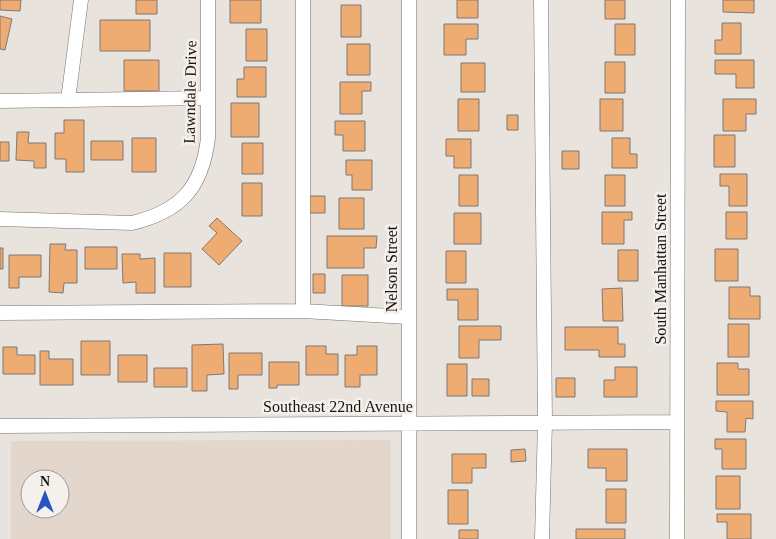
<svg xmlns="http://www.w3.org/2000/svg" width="776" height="539" font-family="'Times New Roman',serif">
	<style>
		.built { fill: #e3d6cd; fill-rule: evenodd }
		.building { fill: #eeab72; stroke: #7f7975 }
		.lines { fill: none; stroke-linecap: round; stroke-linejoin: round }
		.minor-casing { stroke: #77726e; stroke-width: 15 }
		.minor { stroke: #fff; stroke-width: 14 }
		.labels { text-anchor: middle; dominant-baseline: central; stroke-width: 5; stroke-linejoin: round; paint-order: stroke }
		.street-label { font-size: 16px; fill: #181615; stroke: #f6f0ec }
	</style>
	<rect width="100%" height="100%" fill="#e9e3de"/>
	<path class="built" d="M391,440v99h-380v-98zM30,479h30v30h-30z"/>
	<path class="building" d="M0,0h21l-1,11 -20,-1z
		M136,0h21v14h-21z
		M230,0h31v23h-31z
		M457,0h21v18h-21z
		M605,0h20v19h-20z
		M723,0h31v13l-31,-1z
		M341,5h20v32h-20z
		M0,16l12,3 -7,31 -5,-1z
		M100,20h50v31h-50z
		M722,23h19v31h-26v-14h7z
		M444,24h34v15h-12v16h-22z
		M615,24h20v31h-20z
		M246,29h21v32h-21z
		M347,44h23v31h-23z
		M124,60h35v31h-35z
		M715,60h39v28h-18v-14h-21z
		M605,62h20v31h-20z
		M461,63h24v29h-24z
		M244,67h22v30h-29v-18h7z
		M340,82h31v9h-9v23h-22z
		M458,99h21v32h-21z
		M600,99h23v32h-23z
		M723,99h33v15h-10v17h-23z
		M231,103h28v34h-28z
		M507,115h11v15h-11z
		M64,120h20v52h-18v-13h-11v-26h9z
		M335,121h30v30h-22v-16h-8z
		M17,132h12l-1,11h18v25h-12v-7l-18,-1z
		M714,135h21v32h-21z
		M132,138h24v34h-24z
		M612,138h18v16h7v14h-25z
		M446,139h25v29h-17v-12h-8z
		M91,141h32v19h-32z
		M0,142h9v19h-9z
		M242,143h21v31h-21z
		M562,151h17v18h-17z
		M346,160h26v30h-20v-15h-6z
		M720,174h27v32h-18v-20h-9z
		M459,175h19v31h-19z
		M605,175h20v31h-20z
		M242,183h20v33h-20z
		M309,196h16v17h-16z
		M339,198h25v31h-25z
		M602,212h30v8h-8v24h-22z
		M726,212h21v27h-21z
		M454,213h27v31h-27z
		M217,218l25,23 -23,24 -17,-16 15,-16 -8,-7z
		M327,236h50l-1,12h-12v20h-37z
		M50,244h16l-1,6h12v33h-13l-1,10 -14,-1z
		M85,247h32v22h-32z
		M0,248h3v21h-3z
		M715,249h23v32h-23z
		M618,250h20v31h-20z
		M446,251h20v32h-20z
		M164,253h27v34h-27z
		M122,254h18v5l15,-1v35h-19v-11l-13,1z
		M9,255h32v22h-22v11h-10z
		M313,274h12v19h-12z
		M342,275h26v31h-26z
		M729,287h21v9h10v23h-31z
		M622,288l1,33h-20l-1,-32z
		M447,289h31v31h-20v-20h-11z
		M728,324h21v33h-21z
		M459,326h42v14h-22v18h-20z
		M565,327h53v17h7v13h-26v-7h-34z
		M81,341h29v34h-29z
		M223,344l1,30 -17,1v16h-15v-46z
		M306,346h20v8h12v21h-32z
		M357,346h20v29h-17v12h-15v-32h12z
		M3,347h14v8h18v19h-32z
		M40,351h9v8h24v26h-33z
		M229,353h33v22h-24v14h-9z
		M118,355h29v27h-29z
		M269,362h30v23h-22v3h-8z
		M717,363h21v6h11v26h-32z
		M447,364h20v32h-20z
		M615,367h22v30h-33v-17h11z
		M154,368h33v19h-33z
		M556,378h19v19h-19z
		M472,379h17v17h-17z
		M716,401h37v18l-7,-1 -1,14h-18v-20l-11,-1z
		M715,439h31v30h-24v-20h-7z
		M525,449l1,12 -15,1v-12z
		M588,449h39v32h-21v-13h-18z
		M452,454h34v14h-14v15h-20z
		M716,476h24v33h-24z
		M606,489h20v34h-20z
		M448,490h20v34h-20z
		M717,514h34v25h-24v-17h-10z
		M576,529h49v10h-49z
		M459,530h19v9h-19z"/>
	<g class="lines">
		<defs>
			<path id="minor" d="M541,0l4,422 -3,117
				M68,100l13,-100
				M0,101l208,-3
				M0,219l132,4c49,-12 70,-35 76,-85v-138
				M303,311v-311
				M0,313l303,-2 105,6
				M0,426l677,-4
				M409,539v-539
				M677,539l1,-539"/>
		</defs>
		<use href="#minor" class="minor-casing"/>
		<use href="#minor" class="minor"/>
	</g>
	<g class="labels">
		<g class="street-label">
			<text transform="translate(190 92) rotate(-89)">Lawndale Drive</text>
			<text transform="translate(391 269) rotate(-90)">Nelson Street</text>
			<text transform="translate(660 269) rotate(-90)">South Manhattan Street</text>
			<text x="338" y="406">Southeast 22nd Avenue</text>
		</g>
	</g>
	<g transform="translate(45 494)"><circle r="24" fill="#f6f0ec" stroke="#9d9996"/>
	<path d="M0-4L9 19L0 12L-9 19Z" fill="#2653c1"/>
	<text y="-8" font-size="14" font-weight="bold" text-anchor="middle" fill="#181615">N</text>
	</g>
</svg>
